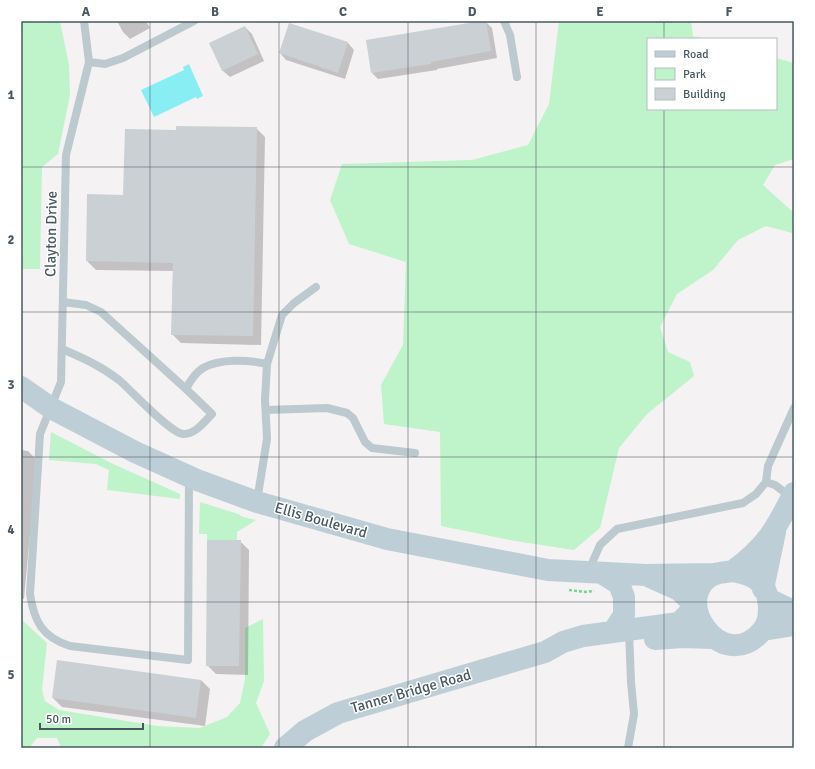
<svg xmlns="http://www.w3.org/2000/svg" width="815" height="769" font-family="Signika,sans-serif">
	<style>
		.green { fill: #bff3ca }
		.water { fill: #89eef3 }
		.shadow { fill: #0003 }
		.building { fill: #cbd0d4 }
		.lines { fill: none; stroke-linecap: round; stroke-linejoin: round }
		.path { stroke: #74d495; stroke-width: 2.5; stroke-dasharray: 3 2; stroke-linecap: butt }
		.lane { stroke: #bcc9cf; stroke-width: 8 }
		.secondary { stroke: #beced6; stroke-width: 22 }
		.grid { fill: none; stroke: #485961; stroke-width: 1; stroke-opacity: 0.55 }
		.labels { text-anchor: middle; dominant-baseline: central; stroke-width: 3; stroke-linejoin: round; paint-order: stroke }
		.street-label { font-size: 15px; fill: #485961; stroke: #fff }
		.neatline { fill: none; stroke: #485961; stroke-width: 1.5 }
		.grid-label { font-size: 13px; text-anchor: middle; font-weight: bold; fill: #485961 }
	</style>
	<rect width="100%" height="100%" fill="#f4f2f2"/>
	<path class="green" d="M21,21h39l9,44 1,30 -12,59 -16,13 -2,102h-19z
		M559,21h132l2,15 13,3h-58v70h128v-51l18,5v96l-19,6 -12,20 31,28 -2,20 -26,-7 -28,14 -25,30 -36,24 -17,33 8,25 22,10 4,14 -47,38 -28,34 -19,80 -26,22 -59,-9 -74,-15 -1,-94 -56,-8 -3,-39 22,-40 3,-83 -57,-18 -19,-44 12,-36 130,-4 56,-15 21,-41z
		M51,432l60,31 69,31v5l-73,-9 2,-20 -13,-6 -47,-4z
		M200,502l38,12 5,3 13,3 -19,12v8h-30v-6h-8z
		M21,608l2,13 24,22 -5,47 3,11 14,9 98,16 43,2 27,-11 13,-14 5,-24v-51l18,-9 1,62 -8,22 14,31 -9,14h-200l-4,-10h-20l-8,10h-8z"/>
	<path class="water" d="M189,64l14,32 -6,3 -1,-2 -42,20 -13,-27 43,-20 -1,-3z"/>
	<path class="shadow" d="M117,21h29l4,7 -20,11 -7,-7z
		M485,21l7,7 5,30 -60,11v1l-59,9 -6,-6z
		M245,27l7,7 12,27 -34,16 -7,-6 -13,-27z
		M348,43l6,7 -9,29 -59,-19 -6,-7z
		M256,128l9,9 -4,208 -80,-2 -9,-9 1,-63 -77,-1 -9,-9 37,-65 53,-65z
		M21,450l7,1 9,9 -13,139 -3,-1z
		M240,541l9,9 -1,125 -32,-1 -9,-9z
		M201,680l9,9 -5,37 -143,-19 -9,-9z"/>
	<path class="building" d="M481,21h5l5,30 -60,11v2l-60,9 -5,-33z
		M289,23l59,19 -10,31 -59,-20z
		M245,26l13,28 -36,17 -13,-28z
		M176,126l81,1 -4,209 -82,-1 2,-72 -87,-2 1,-67 36,1 2,-66 51,1z
		M207,540h34l-2,126h-33z
		M57,660l144,20 -5,38 -144,-20z"/>
	<g class="lines">
		<path class="path" d="M569,590l16,2 9,-1"/>
		<path class="lane" d="M84,21l5,41 -23,93 -5,227 -21,52 -10,160c4,27 12,43 40,52l118,14 1,-183
			M504,21l6,14 7,42
			M89,62l16,2 18,-6 71,-37
			M63,302l23,3 15,7 85,77c4,-8 9,-16 17,-21 17,-10 46,-8 64,-4l-2,36 2,39 -10,62
			M62,349c21,9 39,17 57,31 13,11 50,52 64,54 12,1 22,-13 29,-20l-26,-25
			M267,364l15,-49 12,-12 22,-16
			M266,410l61,-2 20,5 6,5 12,24 7,6 43,5
			M791,497l-16,-12 -9,-3 2,-16 26,-58
			M589,570l11,-25 17,-16 126,-26 13,-9 10,-12
			M628,748l6,-34 -3,-32 -2,-51"/>
		<path class="secondary" d="M21,387l30,21 84,44 62,28 60,22 130,37 161,31 98,5 70,-1
			M733,571c9,2 16,3 23,8 15,10 17,39 6,52 -41,47 -95,-36 -47,-57 6,-2 13,-2 18,-3z
			M733,571c33,-24 43,-42 61,-78
			M603,574l16,10 5,13v18l-11,17
			M650,577l29,13 17,16
			M763,589l12,-57
			M768,599l21,10 5,1
			M763,630l31,-5
			M655,639l28,-2 30,1
			M285,748l20,-17 33,-18 207,-61 18,-10 20,-6 96,-13 17,-17"/>
	</g>
	<path class="grid" d="M150,21v727M279,21v727M408,21v727M536,21v727M664,21v18M664,109v639M21,167h773M21,312h773M21,457h773M21,602h773"/>
	<g class="labels">
		<g class="street-label">
			<text transform="translate(51 234) rotate(-89)">Clayton Drive</text>
			<text transform="translate(321 520) rotate(16)">Ellis Boulevard</text>
			<text transform="translate(411 691) rotate(-16)">Tanner Bridge Road</text>
		</g>
	</g>
	<rect width="815" height="769" fill="none" stroke="#ffffff" stroke-width="44"/>
	<rect x="647" y="38" width="130" height="72" fill="#ffffff" stroke="#b6bdc0"/>
	<rect x="655" y="51" width="20" height="6" fill="#beced6" stroke="#b6bdc0"/>
	<text x="683" y="58" font-size="12" fill="#485961">Road</text>
	<rect x="655" y="68" width="20" height="12" fill="#bff3ca" stroke="#b6bdc0"/>
	<text x="683" y="78" font-size="12" fill="#485961">Park</text>
	<rect x="655" y="88" width="20" height="12" fill="#cbd0d4" stroke="#b6bdc0"/>
	<text x="683" y="98" font-size="12" fill="#485961">Building</text>
	<path d="M40 723v6h103v-6" fill="none" stroke="#485961" stroke-width="2"/>
	<text x="46" y="723" font-size="12" fill="#485961" stroke="#ffffff" stroke-width="3" paint-order="stroke">50 m</text>
	<rect x="22" y="22" width="771" height="725" class="neatline"/>
	<g class="grid-label">
		<text x="86" y="16">A</text>
		<text x="215" y="16">B</text>
		<text x="343" y="16">C</text>
		<text x="472" y="16">D</text>
		<text x="600" y="16">E</text>
		<text x="729" y="16">F</text>
		<text x="11" y="99">1</text>
		<text x="11" y="244">2</text>
		<text x="11" y="389">3</text>
		<text x="11" y="534">4</text>
		<text x="11" y="679">5</text>
	</g>
</svg>
